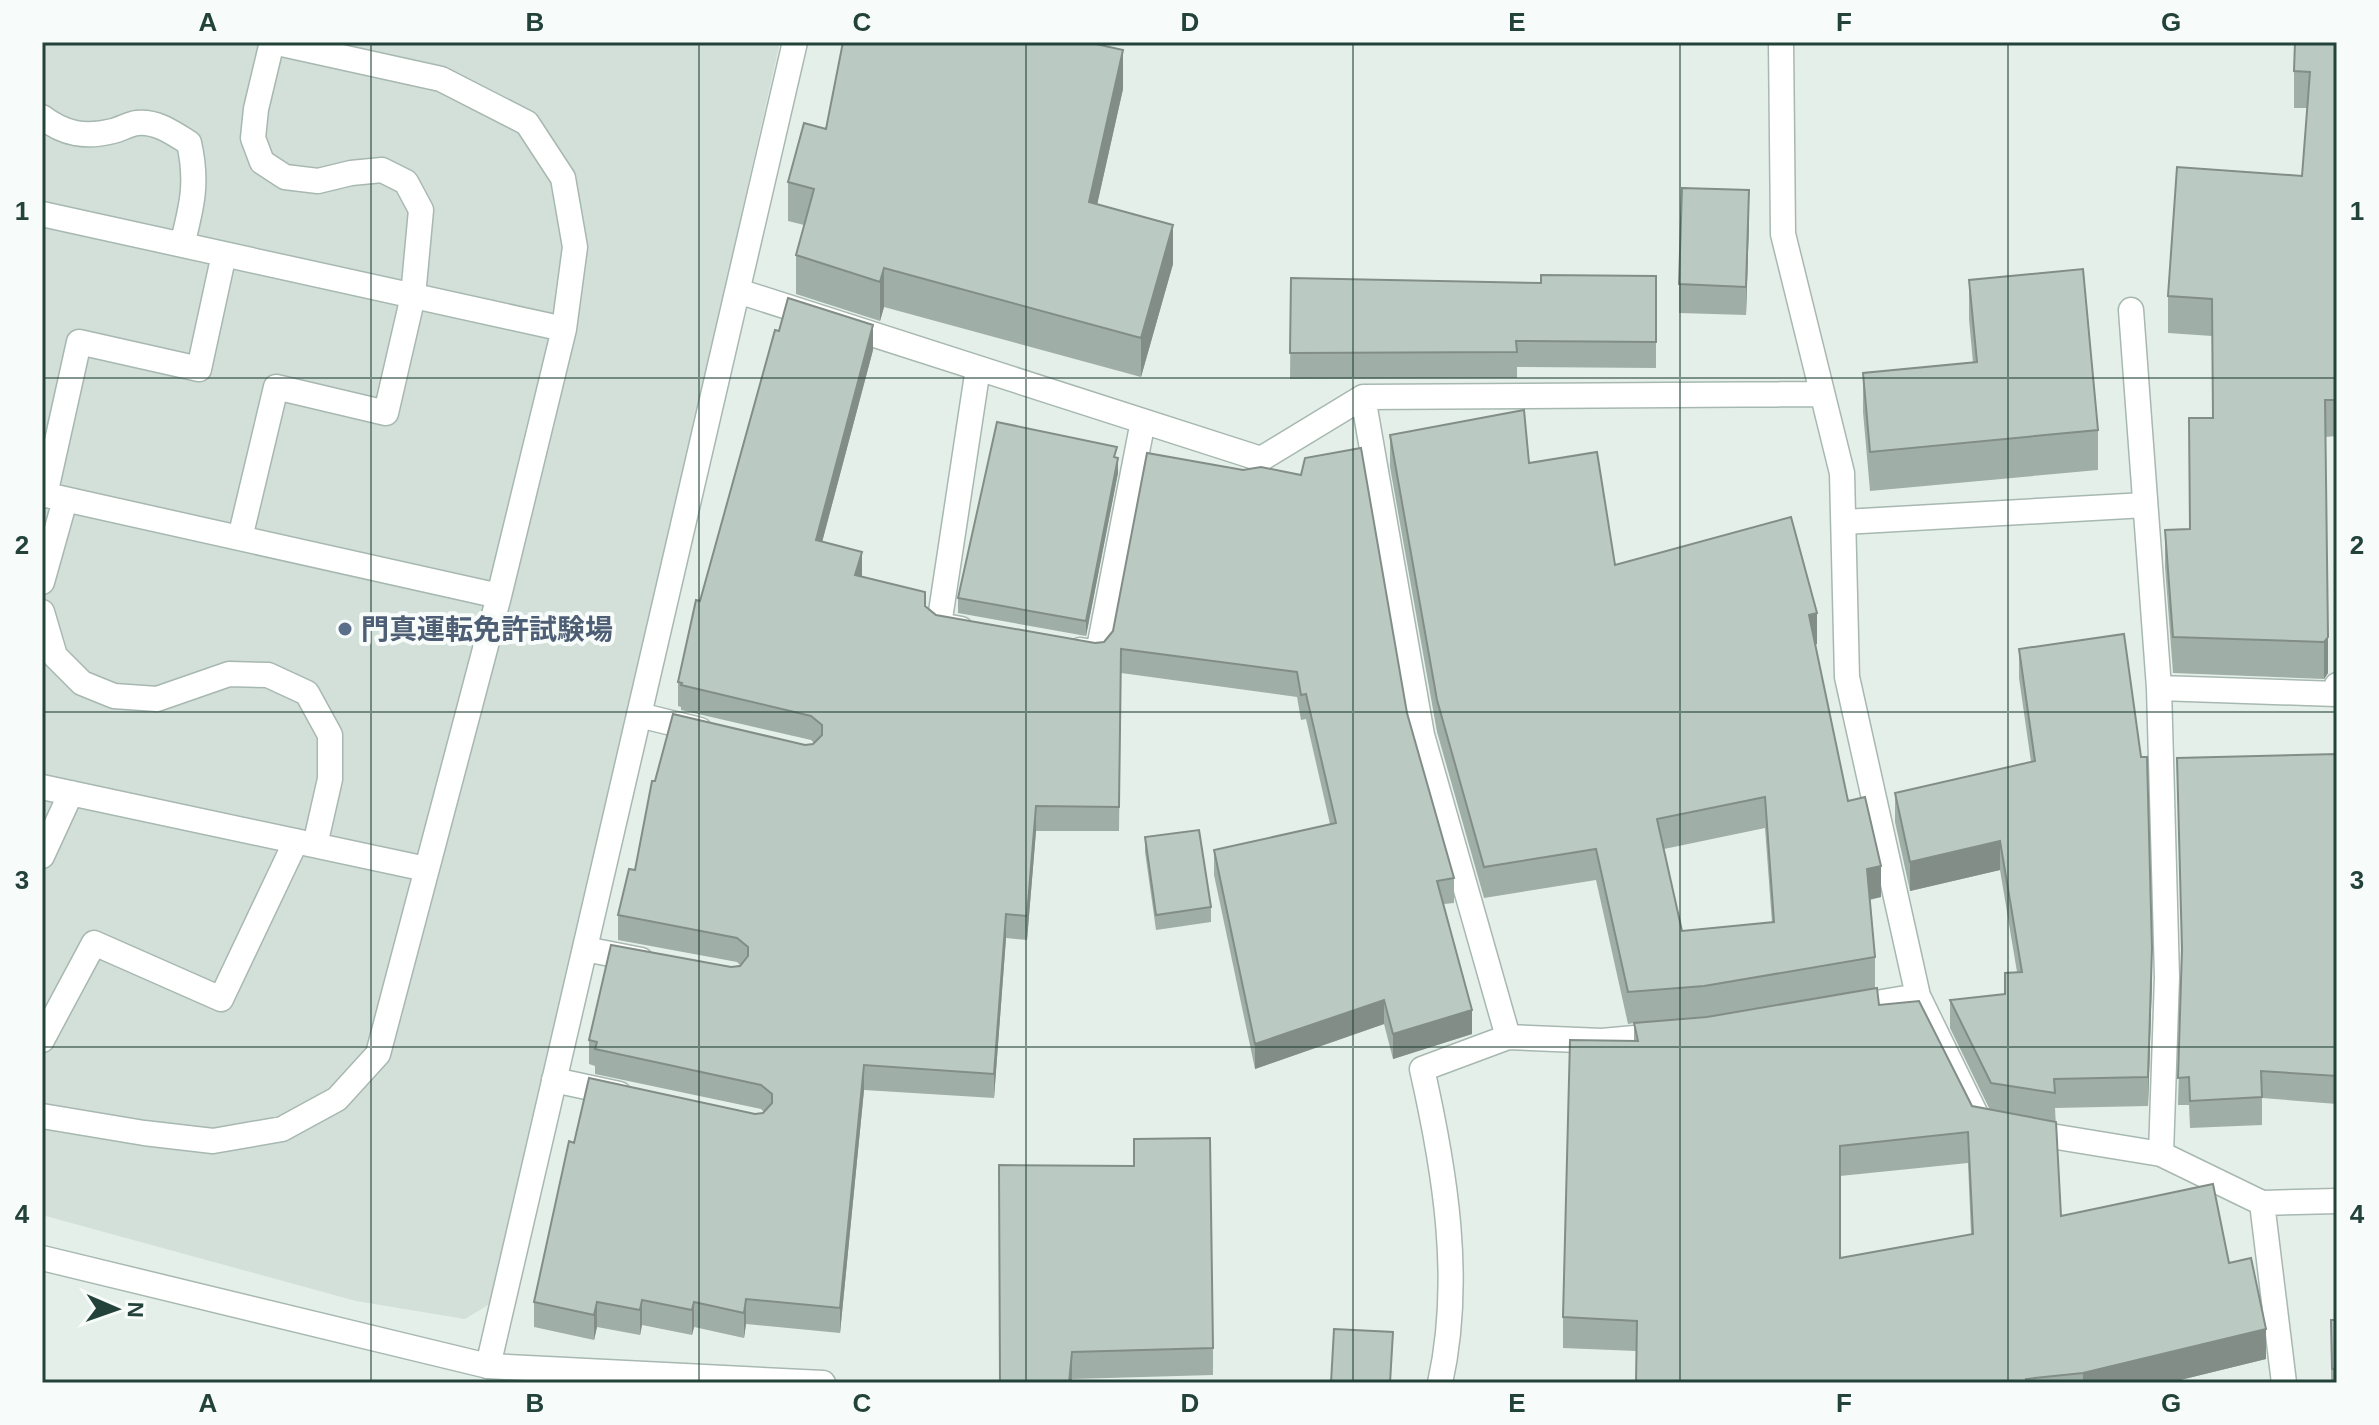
<svg xmlns="http://www.w3.org/2000/svg" width="2379" height="1425" font-family="Helvetica,'Noto Sans JP',sans-serif">
	<style>
		.built { fill: #d3dfd9 }
		.lines { fill: none; stroke-linecap: round; stroke-linejoin: round }
		.service-casing { stroke: #a7b8b1; stroke-width: 27 }
		.minor-casing { stroke: #a7b8b1; stroke-width: 27 }
		.tertiary-casing { stroke: #a7b8b1; stroke-width: 27 }
		.service { stroke: #fff; stroke-width: 24 }
		.minor { stroke: #fff; stroke-width: 24 }
		.tertiary { stroke: #fff; stroke-width: 24 }
		.wall { fill: #a0aea8; fill-rule: evenodd }
		.shaded-wall { fill: #828d88 }
		.building { fill: #bacac3; stroke: #828d88; stroke-width: 2; fill-rule: evenodd }
		.grid { fill: none; stroke: #234239; stroke-width: 2; stroke-opacity: 0.55 }
		.service-dot { fill: #5c6f8a; stroke: #f7fbf9; stroke-width: 3 }
		.labels { text-anchor: middle; dominant-baseline: central; stroke-width: 8; stroke-linejoin: round; paint-order: stroke }
		.service-label { font-size: 28px; font-weight: bold; fill: #4e5e75; stroke: #f7fbf9; text-anchor: start }
		.neatline { fill: none; stroke: #234239; stroke-width: 3 }
		.grid-label { font-size: 26px; text-anchor: middle; font-weight: bold; fill: #234239 }
	</style>
	<rect width="100%" height="100%" fill="#e5efea"/>
	<path class="built" d="M42,42h738l-282,1257 -33,20 -109,-18 -314,-86z"/>
	<g class="lines">
		<defs>
			<path id="service" d="M42,117c22,17 43,21 71,14 8,-2 16,-7 24,-8 20,-2 36,10 52,20 9,39 3,63 -7,102
				M42,214l522,115
				M42,494l457,102
				M45,495l34,-153 120,27 25,-115
				M1844,522l301,-17
				M240,538l36,-151 110,26 27,-117 8,-86 -15,-28 -24,-12 -31,3 -33,8 -33,-4 -23,-15 -9,-24 3,-29 16,-67
				M42,582l23,-82
				M42,612l13,44 27,27 32,13 43,3 72,-25 39,1 39,18 23,42v44l-15,66
				M639,715l61,15
				M42,787l384,82
				M42,856l29,-63
				M585,949l56,11
				M42,1040l52,-97 127,56 75,-158
				M554,1080l65,14
				M42,1116l102,17 69,8 69,-12 55,-30 41,-45 121,-458 65,-267 11,-82 -12,-69 -36,-55 -86,-44 -168,-37"/>
			<path id="minor" d="M1781,42l2,192 59,239 5,204 71,319 63,129 9,1
				M738,291l523,168 102,-62 459,-3
				M2131,310l28,378 8,289 -6,177
				M1363,397l59,338 86,302
				M961,629l-22,-4 39,-257
				M1080,650l18,3 45,-232
				M2159,688l177,6 1,-9
				M1846,1008l72,-12
				M2027,1132l134,22 101,49 75,-2
				M2262,1203l22,180
				M488,1366l307,-1324
				M1440,1383c23,-103 5,-212 -18,-314l86,-32 94,4 65,-6"/>
			<path id="tertiary" d="M42,1258l446,108 335,17"/>
		</defs>
		<use href="#service" class="service-casing"/>
		<use href="#minor" class="minor-casing"/>
		<use href="#tertiary" class="tertiary-casing"/>
		<use href="#service" class="service"/>
		<use href="#minor" class="minor"/>
		<use href="#tertiary" class="tertiary"/>
	</g>
	<path class="wall" d="M2337,42v394l-12,1 3,236 -4,6 -151,-6 -8,-106v-37l25,-1 22,-111v-82l-44,-3v-37l134,-120 6,-68h-14v-37z
		M1123,89l-26,115 76,60 -32,113 -257,-70 -4,14 -84,-27v-39l8,-30 -16,-4v-39l38,-53z
		M1749,219l-3,96 -67,-2v-29z
		M1656,276v92l-139,-1v11l-227,1 1,-101 250,5z
		M1969,280l129,150v40l-228,21 -7,-79v-39l110,-10 -4,-44z
		M873,350l-51,192 40,34 63,30 11,9 159,28 9,-1 9,-11 34,-178 260,260 47,165v25l-10,1 28,130 -79,25 -9,-35 -129,45 -41,-194v-25l116,-26 -24,-105 -5,1 -4,-23 -176,-24 -2,158h-83l-9,109 -21,-2 -12,160 -130,-8 -24,243 -94,-9 -2,14 -50,-11 -2,8 -50,-10 -2,10 -43,-8 -3,13 -60,-13v-25l40,-159 189,-30 1,-1 -3,-3 -166,-35v-8l-6,-2v-24l142,-73 9,-2 -3,-3 -119,-22v-25l17,-45 20,-89 150,-36 8,-1 1,-1 -3,-3 -130,-30v-3l-3,-1v-24l22,-81z
		M1390,435l139,28 86,102 202,79 -2,1 33,156 33,96 -11,3 5,57v31l4,17 93,101 18,4 -40,-82v-28l55,-6 12,-22 -17,-102 -90,21 -15,-69v-29l136,-31 -12,-84v-29l133,328 -4,129 -93,2 6,108 168,47 37,96 -98,24h-532v-32l-73,-3v-31l71,-276v-18l-6,1 -32,-144 -112,18 -47,-166 -47,-265zM1765,828l7,95 -90,8 -18,-82zM1968,1163l3,71 -131,24v-82z
		M1117,458l1,15 -32,163 -128,-23v-15z
		M2337,754v350l-75,-6v27l-72,3 -1,-23h-11l4,-143 -5,-204z
		M1145,837l66,70v15l-55,8 -11,-78z
		M999,1165l214,183v27l-141,4v4h-72z
		M2331,1320h6v63h-6z"/>
	<path class="shaded-wall" d="M1123,50v39l-34,152v-39z
		M1749,190v29l-3,96v-28z
		M1173,225v39l-32,113v-39z
		M884,268v39l-4,14v-39z
		M873,325v25l-57,215v-25z
		M1118,458v15l-32,163v-15z
		M862,552v24l-7,-1z
		M1817,613v31l-8,2v-31z
		M2328,637v36l-4,6v-37z
		M1036,806v25l-9,109v-24z
		M2000,841v29l-90,21v-29z
		M1881,866v31l-14,3v-31z
		M1006,914v24l-12,160v-24z
		M2152,948v29l-4,129v-29z
		M1384,1000v24l-129,45v-25z
		M1472,1010v24l-79,25v-25z
		M864,1065v25l-24,243v-25z
		M746,1299v25l-2,14v-25z
		M642,1300v25l-2,10v-25z
		M597,1302v25l-3,13v-25z
		M694,1302v25l-2,8v-25z
		M2266,1329v30l-98,24h-85v-10z
		M1072,1352v31h-3z"/>
	<path class="building" d="M843,42h244l36,8 -34,152 84,23 -32,113 -257,-70 -4,14 -84,-27 18,-66 -26,-7 16,-59 22,6z
		M2295,42h42v358h-12l3,237 -4,5 -151,-5 -8,-107 25,-1 -1,-111h24l-1,-119 -44,-3 9,-129 125,9 8,-104 -16,-1z
		M1682,188l67,2 -3,97 -67,-3z
		M2083,269l15,161 -228,22 -7,-79 114,-11 -8,-82z
		M1541,275l115,1v66l-140,-1 1,11 -227,1 1,-75 250,5z
		M788,298l85,27 -57,215 46,12 -7,23 70,17v14l11,9 159,28 9,-1 9,-11 34,-178 96,17 18,-3 40,8 4,-17 56,-10 46,265 47,165 -17,3 35,129 -79,24 -9,-34 -129,44 -41,-194 122,-27 -30,-129 -5,1 -4,-23 -176,-23 -2,158 -83,-1 -9,110 -21,-2 -12,160 -130,-9 -24,243 -94,-9 -2,14 -50,-11 -2,8 -50,-10 -2,10 -43,-8 -3,13 -60,-13 35,-161 5,2 15,-65 166,36 8,-1 9,-10v-9l-11,-9 -166,-36 2,-7 -8,-2 22,-95 120,22 9,-1 8,-10v-9l-11,-9 -119,-23 11,-46 6,1 17,-89h3l18,-67 132,31 8,-1 9,-9v-10l-11,-9 -130,-31 1,-2 -4,-1 18,-82 4,1 75,-271 4,1z
		M1524,410l5,53 68,-11 18,113 176,-48 26,96 -8,2 39,186 17,-4 16,69 -14,3 8,88 -171,29 -76,6 -32,-143 -112,18 -47,-167 -47,-265zM1765,797l9,125 -92,9 -25,-112z
		M997,422l120,25 -3,10 4,1 -32,163 -128,-23z
		M2124,634l17,123h6l5,191 -4,129 -94,2 1,14 -64,-10 -41,-83 55,-6v-21l17,-1 -22,-131 -90,21 -15,-69 140,-32 -16,-112z
		M2337,754v322l-76,-5 1,26 -72,4 -1,-24 -11,1 4,-129 -5,-191z
		M1199,830l12,77 -55,8 -11,-78z
		M1877,988l2,17 40,-4 53,105 84,16 5,94 152,-32 16,79 22,-5 15,71 -183,44 -57,6 1,4h-391l1,-62 -74,-4 7,-277 68,1 -4,-18 73,-6zM1968,1132l5,102 -133,24v-112z
		M1210,1138l3,210 -141,4 -3,31h-69l-1,-218 135,1v-27z
		M2331,1320h6v49h-5z
		M1334,1329l59,3 -3,51h-59z"/>
	<path class="grid" d="M371,42v1341M699,42v1341M1026,42v1341M1353,42v1341M1680,42v1341M2008,42v1341M42,378h2295M42,712h2295M42,1047h2295"/>
	<circle class="service-dot" cx="345" cy="629" r="8"/>
	<g class="labels">
		<g class="service-label">
			<text x="361" y="629">門真運転免許試験場</text>
		</g>
	</g>
	<rect width="2379" height="1425" fill="none" stroke="#f7fbf9" stroke-width="88"/>
	<g transform="translate(116 1309) rotate(92)" stroke="#f7fbf9" stroke-width="6" paint-order="stroke">
	<path d="M0-6L14 30L0 20L-14 30Z" fill="#234239"/>
	<text y="-12" font-size="22" font-weight="bold" text-anchor="middle" fill="#234239">N</text>
	</g>
	<rect x="44" y="44" width="2291" height="1337" class="neatline"/>
	<g class="grid-label">
		<text x="208" y="31">A</text>
		<text x="535" y="31">B</text>
		<text x="862" y="31">C</text>
		<text x="1190" y="31">D</text>
		<text x="1517" y="31">E</text>
		<text x="1844" y="31">F</text>
		<text x="2171" y="31">G</text>
		<text x="22" y="220">1</text>
		<text x="2357" y="220">1</text>
		<text x="22" y="554">2</text>
		<text x="2357" y="554">2</text>
		<text x="22" y="889">3</text>
		<text x="2357" y="889">3</text>
		<text x="22" y="1223">4</text>
		<text x="2357" y="1223">4</text>
		<text x="208" y="1412">A</text>
		<text x="535" y="1412">B</text>
		<text x="862" y="1412">C</text>
		<text x="1190" y="1412">D</text>
		<text x="1517" y="1412">E</text>
		<text x="1844" y="1412">F</text>
		<text x="2171" y="1412">G</text>
	</g>
</svg>
